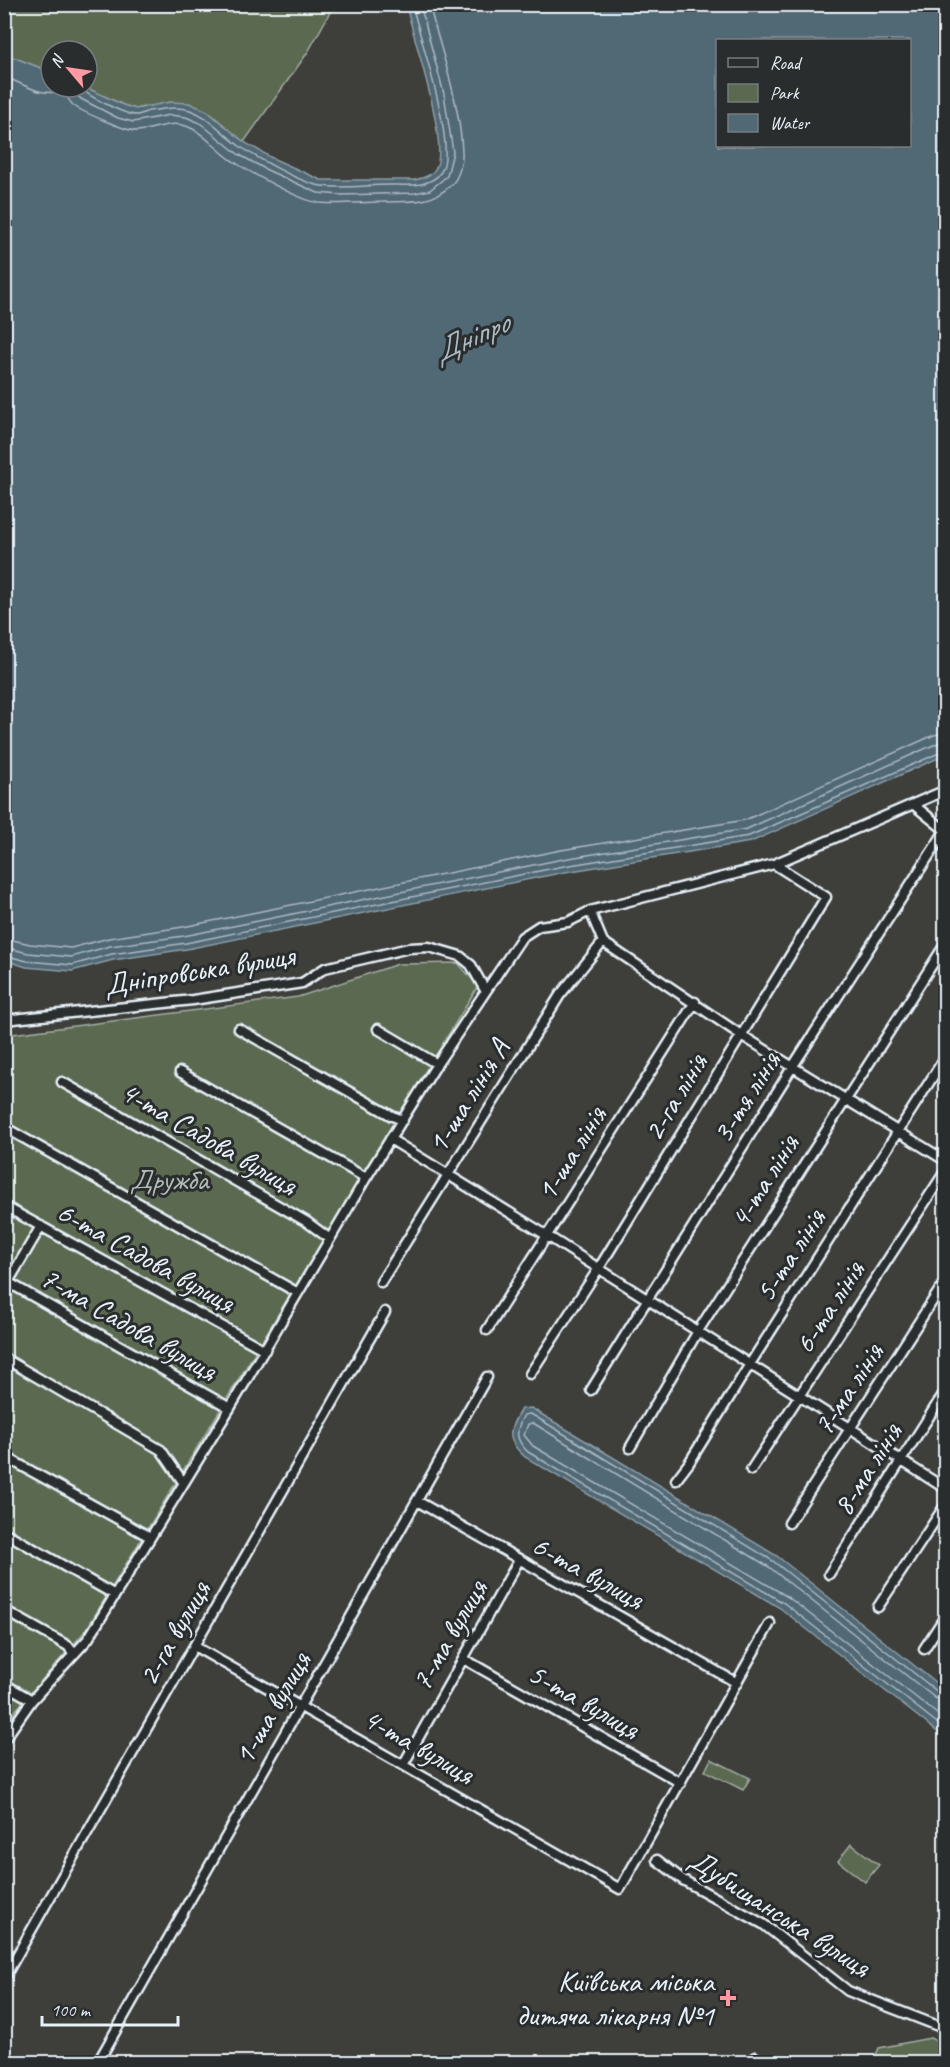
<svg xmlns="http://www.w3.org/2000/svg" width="950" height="2067" font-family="Caveat,sans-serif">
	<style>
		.green { fill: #5b6951; stroke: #a2ada4; stroke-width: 1.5 }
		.water { fill: #516875; stroke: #8d9fa9; stroke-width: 1.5; fill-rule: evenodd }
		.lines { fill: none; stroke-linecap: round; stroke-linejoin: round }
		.shore { stroke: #acbac4; stroke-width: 1.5 }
		.minor-casing { stroke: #e8f1f8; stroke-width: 13 }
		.minor { stroke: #2a2d2e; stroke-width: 8 }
		.poi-dot { fill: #ff9aa2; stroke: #2a2d2e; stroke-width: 2 }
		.labels { text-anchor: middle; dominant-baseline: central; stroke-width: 6; stroke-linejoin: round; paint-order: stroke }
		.street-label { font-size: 30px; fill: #e8f1f8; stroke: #2a2d2e }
		.park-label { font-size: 30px; fill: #b0bbb5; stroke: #2a2d2e }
		.poi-label { font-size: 30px; fill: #e8f1f8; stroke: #2a2d2e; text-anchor: end }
		.water-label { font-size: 32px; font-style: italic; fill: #acbac4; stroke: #2a2d2e }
	</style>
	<rect width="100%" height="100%" fill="#3e3e3a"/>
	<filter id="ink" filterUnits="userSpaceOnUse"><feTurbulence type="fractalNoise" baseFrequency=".0167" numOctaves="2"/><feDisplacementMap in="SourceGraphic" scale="12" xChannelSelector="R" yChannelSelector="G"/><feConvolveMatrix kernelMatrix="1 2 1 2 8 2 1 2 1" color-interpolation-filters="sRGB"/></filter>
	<g filter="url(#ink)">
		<path class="green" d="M4,5h330l-26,47 -64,90 -37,-31 -60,-5 -11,3 -13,-4 -38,-18h2v-36h-36v21l-46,-18z
			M458,963l20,23 -392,644 -70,80 -11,19v-694l293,-38 100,-33z
			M711,1759l39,19 -7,12 -38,-19z
			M851,1844l28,21 -14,17 -27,-21z
			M930,2038l15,7v17h-72l6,-14z"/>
		<path class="water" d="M406,5h539v750l-194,87 -186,30 -378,77 -74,11 -41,11 -46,-4 -21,-7v-906l46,18v15h34l38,18 13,4 34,-7 19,1 18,8 37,31 28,16 49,22h94c7,-2 16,-4 20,-11 16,-22 -23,-135 -29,-164zM718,40h192v106h-192z
			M531,1408l246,148 168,134v48l-165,-130 -255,-151c-20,-18 -17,-26 -4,-48z"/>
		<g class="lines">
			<path class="shore" d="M4,77c24,8 34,20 60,14 3,5 5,11 10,15 9,6 52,25 62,25 17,0 33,-11 50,-5 18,6 31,25 47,35 18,12 66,39 86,42 22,2 43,-1 64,-1 25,-1 48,3 68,-17 8,-7 12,-24 11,-34 -2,-48 -21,-100 -33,-147
				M74,87l2,7 5,5 37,19 15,4 37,-7 16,2 14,6 38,31 29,16 51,23 23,2 74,-2 15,-3 17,-14 6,-24 -9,-58 -24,-90
				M81,87c3,8 45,28 55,28 4,0 9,-3 13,-4 13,-2 28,-5 41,-1 20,7 34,25 51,37 16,11 62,37 81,39 23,3 45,-1 68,-1 17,0 40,3 51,-13 17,-25 -22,-136 -29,-168
				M4,938l26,6 41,4 38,-10 74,-11 378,-77 184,-30 189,-85 12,-2
				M4,947l24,6 43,4 39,-11 74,-10 379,-77 184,-30 191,-86 8,-1
				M4,955l23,6 45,4 40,-11 74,-11 378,-77 185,-30 197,-86
				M946,1694l-7,-1 -166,-132 -237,-144 -6,-3 -6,1c-9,16 -9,25 4,37l256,151 162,127
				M946,1702l-11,-4 -166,-131 -236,-144 -5,1 -4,11 9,11 255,151 158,124"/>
			<defs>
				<path id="minor" d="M914,805l32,26
					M590,911l13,31 138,93 205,126
					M4,1020l189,-20 109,-17 23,-15 84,-20 20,-1 31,9 11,9 14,25
					M239,1029l153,87 11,4
					M378,1029l59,35
					M180,1072l186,106
					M62,1082l245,140 23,17
					M4,1127l294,166
					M390,1139l156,96 400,254
					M4,1206l261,144
					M4,1280l226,128
					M381,1282l179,-287 43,-53
					M4,1289l37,-63
					M487,1330l208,-328
					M4,1358l157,92 22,32
					M530,1374l69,-106 227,-371 -52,-33
					M591,1390l202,-324 152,-235
					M630,1448l68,-117 248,-388
					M4,1456l146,81
					M751,1470l195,-300
					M676,1480l13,-17 61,-99 196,-308
					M417,1501l320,182
					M789,1523l157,-243
					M4,1532l111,63
					M829,1574l117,-184
					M878,1607l68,-103
					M4,1610l64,36 6,8
					M194,1646l426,243 150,-266
					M924,1649l22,-34
					M464,1659l217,124
					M4,1684l28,16
					M4,1740l28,-40 56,-61 142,-231 136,-230 71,-114 85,-127 17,-11 29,-4 22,-11 184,-47 172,-74
					M403,1765l116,-205
					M657,1860l26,20 80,44 85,67 98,38
					M4,1978l381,-666
					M98,2062l389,-685
					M752,2062l3,-5"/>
			</defs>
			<use href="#minor" class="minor-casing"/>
			<use href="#minor" class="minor"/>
		</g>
	</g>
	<path class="poi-dot" d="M725 1989h6v6h6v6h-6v6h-6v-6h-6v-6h6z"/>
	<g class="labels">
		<g class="street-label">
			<text transform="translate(199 970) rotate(-9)">Дніпровська вулиця</text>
			<text transform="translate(468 1096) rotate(-58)">1-ша лінія А</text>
			<text transform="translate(675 1097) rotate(-59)">2-га лінія</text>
			<text transform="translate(746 1097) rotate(-58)">3-тя лінія</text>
			<text transform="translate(209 1138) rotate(30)">4-та Садова вулиця</text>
			<text transform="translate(571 1153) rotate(-58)">1-ша лінія</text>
			<text transform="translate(764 1181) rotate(-58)">4-та лінія</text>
			<text transform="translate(790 1255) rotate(-57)">5-та лінія</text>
			<text transform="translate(146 1257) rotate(29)">6-та Садова вулиця</text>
			<text transform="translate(829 1307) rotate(-57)">6-та лінія</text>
			<text transform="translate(129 1324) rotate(30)">7-ма Садова вулиця</text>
			<text transform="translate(848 1389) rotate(-57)">7-ма лінія</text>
			<text transform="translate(867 1469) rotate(-58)">8-ма лінія</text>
			<text transform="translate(588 1572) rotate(29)">6-та вулиця</text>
			<text transform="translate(174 1633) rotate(-60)">2-га вулиця</text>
			<text transform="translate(449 1635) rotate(-60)">7-ма вулиця</text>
			<text transform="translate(584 1701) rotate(30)">5-та вулиця</text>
			<text transform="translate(272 1708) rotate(-60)">1-ша вулиця</text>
			<text transform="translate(419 1746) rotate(30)">4-та вулиця</text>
			<text transform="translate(780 1913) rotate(33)">Дубищанська вулиця</text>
		</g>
		<g class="park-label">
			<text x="169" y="1179">Дружба</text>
		</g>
		<g class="poi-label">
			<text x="714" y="1981">Київська міська<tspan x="714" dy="34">дитяча лікарня №1</tspan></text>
		</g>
		<g class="water-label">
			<text transform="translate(471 337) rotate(-24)">Дніпро</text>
		</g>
	</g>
	<rect width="950" height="2067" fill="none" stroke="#2a2d2e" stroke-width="24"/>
	<rect x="12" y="12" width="926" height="2043" fill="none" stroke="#e8f1f8" stroke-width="2" filter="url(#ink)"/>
	<rect x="716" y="39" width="195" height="108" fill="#2a2d2e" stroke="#767b7f" stroke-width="1.5"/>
	<rect x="728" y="58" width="30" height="9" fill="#2a2d2e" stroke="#767b7f" stroke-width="1.5"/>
	<text x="770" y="69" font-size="18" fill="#e8f1f8">Road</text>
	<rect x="728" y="84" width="30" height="18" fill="#5b6951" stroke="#767b7f" stroke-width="1.5"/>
	<text x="770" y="99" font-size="18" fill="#e8f1f8">Park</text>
	<rect x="728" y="114" width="30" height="18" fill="#516875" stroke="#767b7f" stroke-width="1.5"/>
	<text x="770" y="129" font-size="18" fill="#e8f1f8">Water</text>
	<g transform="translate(69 69) rotate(299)"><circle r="28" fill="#2a2d2e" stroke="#767b7f" stroke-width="1.5"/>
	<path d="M0-4.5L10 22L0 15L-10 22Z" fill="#ff9aa2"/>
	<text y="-9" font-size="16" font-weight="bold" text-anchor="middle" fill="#e8f1f8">N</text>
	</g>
	<path d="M42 2016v9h136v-9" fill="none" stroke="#e8f1f8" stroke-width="3"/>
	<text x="51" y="2016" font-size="18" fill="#e8f1f8" stroke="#2a2d2e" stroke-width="4.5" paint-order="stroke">100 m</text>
</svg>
